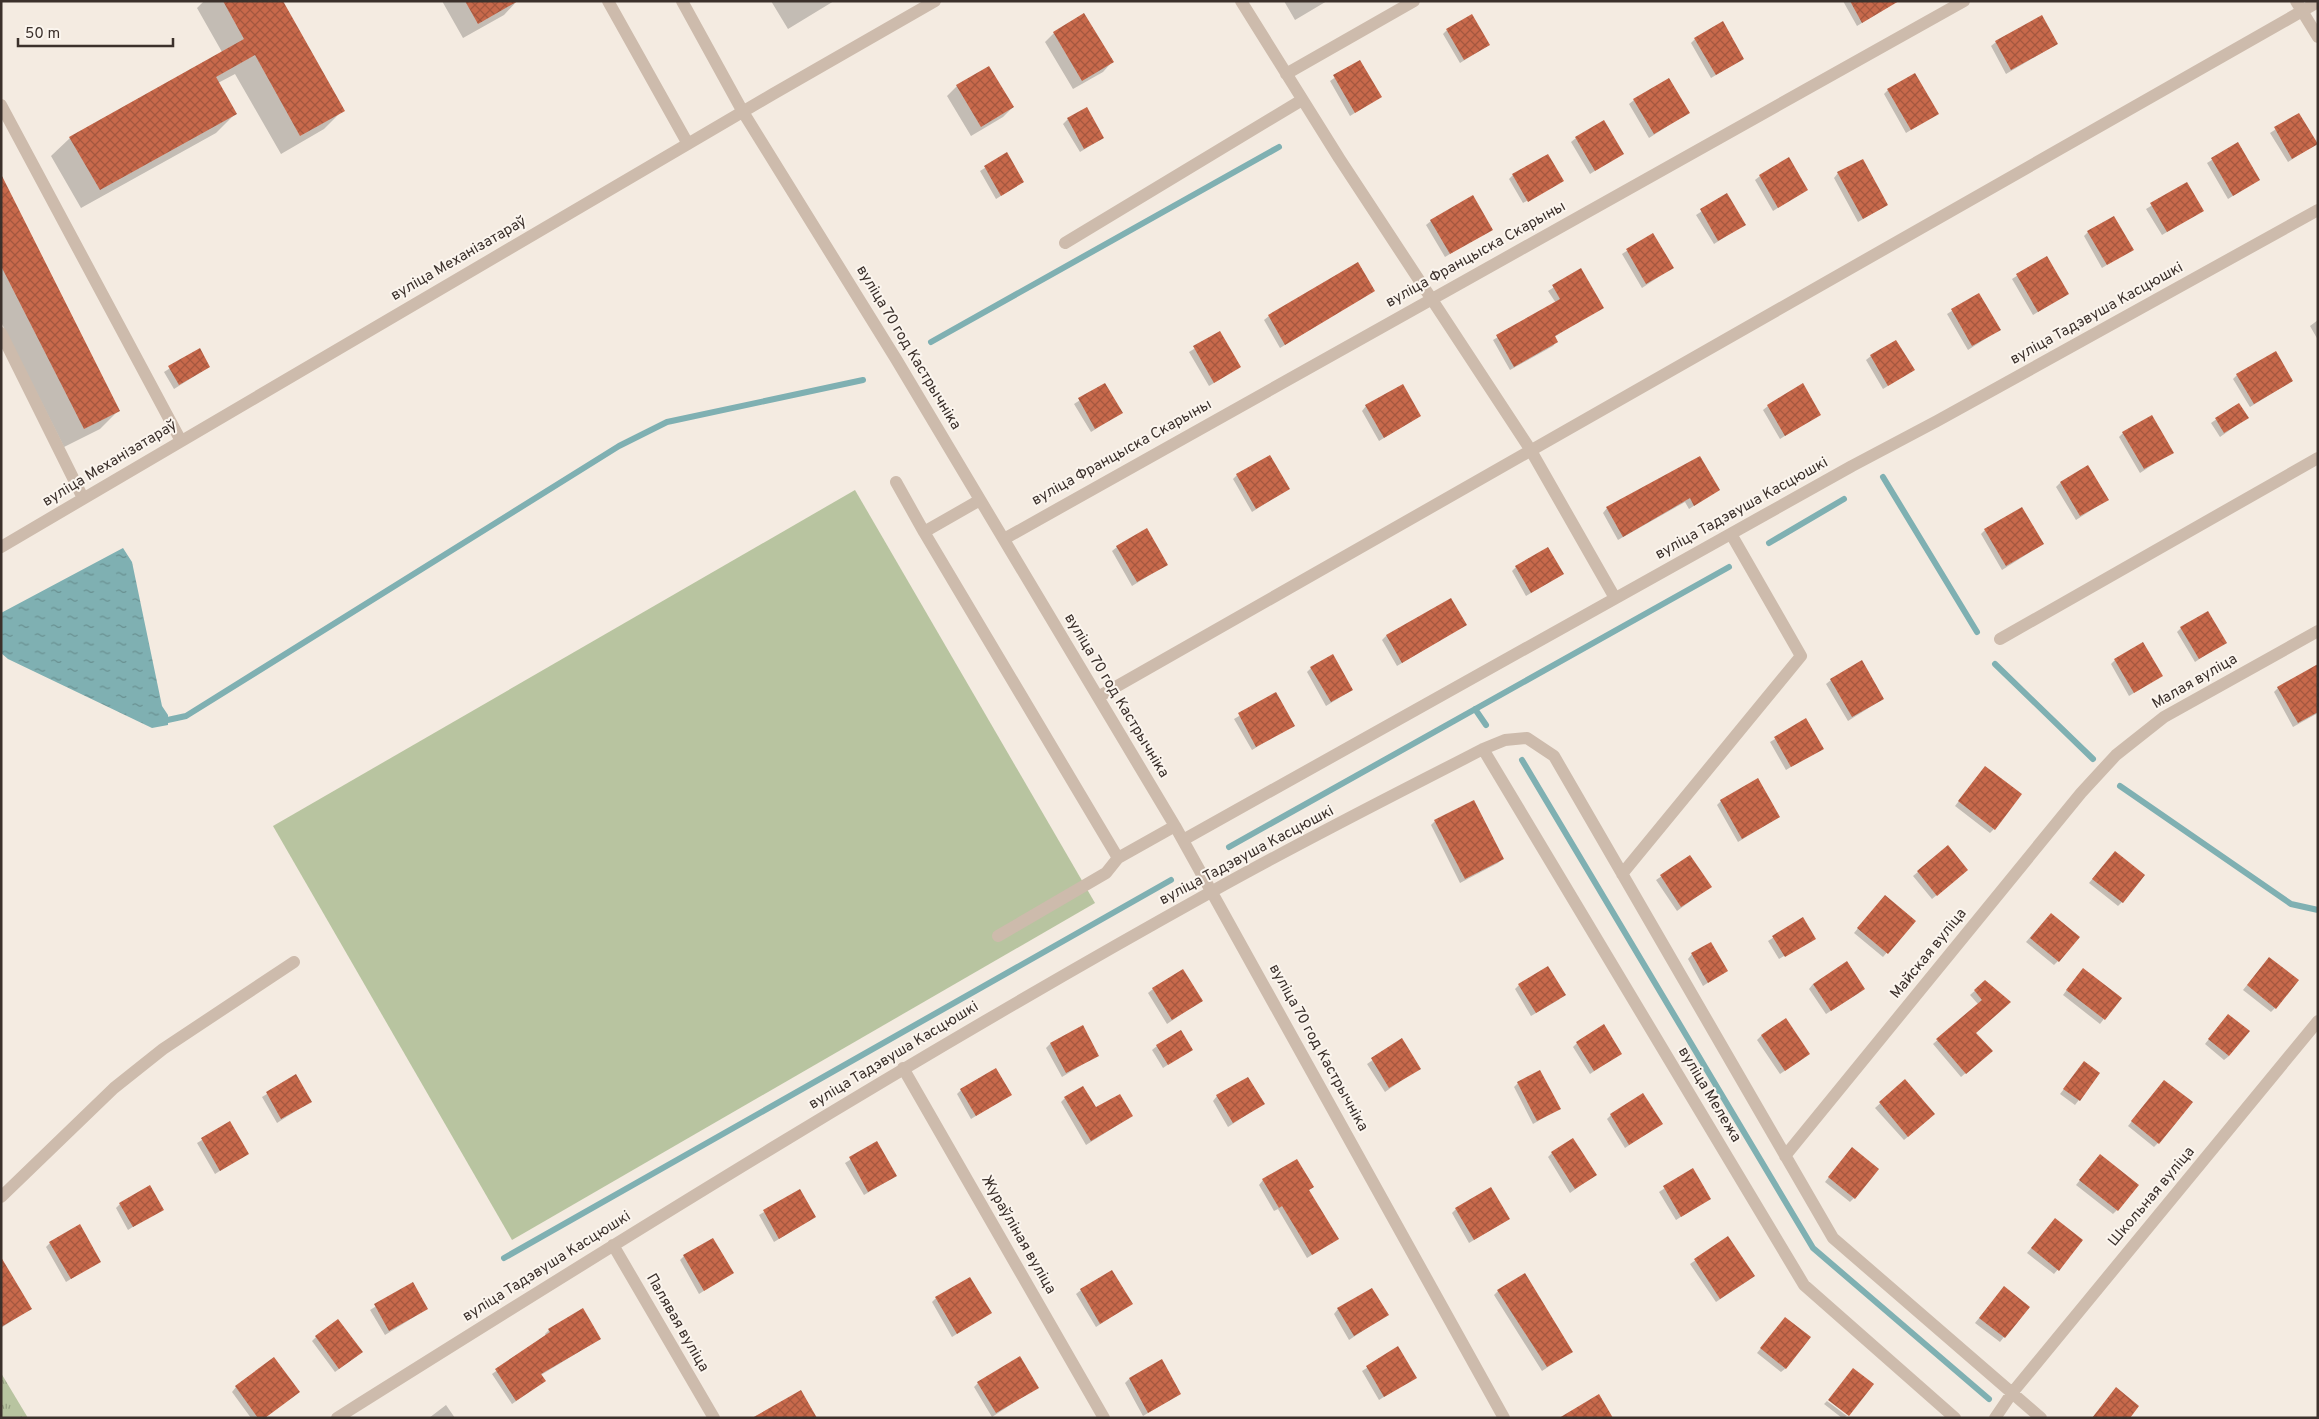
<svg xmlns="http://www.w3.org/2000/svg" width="2319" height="1419" font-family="Overpass,sans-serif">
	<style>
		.grass { fill: url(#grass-tufts) }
		.pitch { fill: #b8c4a0 }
		.water { fill: url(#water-ripples) }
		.shadow { fill: #0003 }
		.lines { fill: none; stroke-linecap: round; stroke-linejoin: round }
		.stream { stroke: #7fb0b2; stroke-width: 6 }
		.building { fill: url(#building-cross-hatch) }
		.minor { stroke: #cdbbac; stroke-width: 12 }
		.labels { text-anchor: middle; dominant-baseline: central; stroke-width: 4; stroke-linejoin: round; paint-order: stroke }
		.street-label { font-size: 15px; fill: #3b302b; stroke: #fbf5ee }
	</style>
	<defs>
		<pattern id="grass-tufts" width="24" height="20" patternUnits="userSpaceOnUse" patternTransform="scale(1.25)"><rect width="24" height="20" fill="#b8c4a0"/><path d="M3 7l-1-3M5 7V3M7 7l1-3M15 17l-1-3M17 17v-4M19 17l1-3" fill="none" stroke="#97a083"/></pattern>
		<pattern id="water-ripples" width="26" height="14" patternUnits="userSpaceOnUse" patternTransform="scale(1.25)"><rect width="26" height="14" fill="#7fb0b2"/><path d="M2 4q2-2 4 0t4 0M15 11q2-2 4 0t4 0" fill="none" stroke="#699091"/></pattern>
		<pattern id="building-cross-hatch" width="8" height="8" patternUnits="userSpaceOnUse" patternTransform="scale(1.25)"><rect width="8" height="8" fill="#c8694b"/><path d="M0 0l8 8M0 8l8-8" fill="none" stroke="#a4573f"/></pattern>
	</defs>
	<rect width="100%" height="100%" fill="#f4ebe1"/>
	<path class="grass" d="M1,1373l27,45h-27z"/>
	<path class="pitch" d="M855,490l240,413 -583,337 -239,-414z"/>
	<path class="water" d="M123,548l9,14 30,144 6,9v10l-16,3 -144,-69 -7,-6v-40z"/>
	<path class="shadow" d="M204,1h78l61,109 -19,19 -43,25 -46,-80 -17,9 17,31 -19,19 -135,75 -30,-52 19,-18 152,-86 -25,-44z
		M442,1h75l-13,14 -41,23z
		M771,1h63l-46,28z
		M1284,1h43l-32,19z
		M1843,1h48l2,3 -36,22z
		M1447,30l42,15 -29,18 -17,-29z
		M1054,33l58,29 -9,10 -30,17 -28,-47z
		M1695,39l48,20 -32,19 -20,-35z
		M1996,42l61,2 -51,30 -15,-28z
		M1359,61l21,36 -30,19 -20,-35z
		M989,67l24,40 -10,10 -32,19 -24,-40 10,-10z
		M1888,90l49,24 -31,19 -22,-39z
		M1634,100l54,13 -39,25 -20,-34z
		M2299,114l17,30 -28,18 -18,-29z
		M1068,119l35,19 -23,14 -17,-28z
		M1576,138l46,16 -32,20 -19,-32z
		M2237,144l21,36 -30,19 -21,-36z
		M1007,154l16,28 -27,17 -16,-28z
		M1838,173l49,32 -29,17 -24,-44z
		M1513,175l49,6 -39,22 -14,-24z
		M1760,176l46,14 -33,21 -18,-31z
		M1,177l118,233 -19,19 -36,18 -63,-125z
		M2187,184l15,27 -40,24 -16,-26z
		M1727,195l17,30 -30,19 -18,-29z
		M1431,221l60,8 -46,28 -19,-32z
		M2088,232l44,17 -30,19 -18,-32z
		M1653,234l19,34 -30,20 -20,-34z
		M2046,257l21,37 -34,21 -21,-36z
		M1581,270l21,37 -48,30 3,4 -4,5 -43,24 -17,-30 63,-37 -8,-12z
		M1373,291l-93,57 -16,-28 5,-4z
		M1978,294l21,36 -31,20 -21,-36z
		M2318,320v20l-8,-14z
		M1220,333l20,34 -31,19 -20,-34z
		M199,350l10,17 -35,22 -10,-17z
		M1871,356l42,14 -30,19 -17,-29z
		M2237,375l55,6 -42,26 -17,-28z
		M1105,384l16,29 -30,19 -17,-28z
		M2238,404l9,14 -27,19 -9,-14z
		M1366,406l54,10 -41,25 -17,-30z
		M1768,406l52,8 -40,25 -17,-29z
		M2123,433l49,19 -32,21 -21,-36z
		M1237,475l51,14 -36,23 -19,-33z
		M2060,483l47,17 -31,20 -20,-33z
		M1718,490l-29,19 -4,-7 -67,38 -15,-27 4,-5z
		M1985,530l58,14 -41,26 -21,-36z
		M1117,547l49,18 -34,21 -20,-35z
		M1516,567l47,7 -37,22 -14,-25z
		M1465,625l-68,41 -15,-26 4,-4z
		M2181,628l44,14 -30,20 -18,-30z
		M2115,660l46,16 -32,20 -18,-32z
		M1311,668l41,22 -26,16 -19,-34z
		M2318,676v37l-25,14 -19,-35 4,-4z
		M1831,680l52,19 -35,22 -22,-37z
		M1276,694l17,31 -41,25 -18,-31z
		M1806,720l16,28 -36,22 -16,-28z
		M1981,772l13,57 -4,4 -35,-27z
		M1721,801l58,16 -41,25 -21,-37z
		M1435,821l67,38 -4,4 -38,20 -29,-58z
		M1948,847l14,27 -30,25 -19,-23z
		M1690,857l20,30 -33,24 -21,-31z
		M2111,857l11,45 -4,4 -29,-23z
		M1881,901l33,20 -31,36 -29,-24z
		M2047,918l11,43 -4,4 -28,-23z
		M1802,919l9,21 -32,19 -11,-18z
		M1692,954l34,17 -23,15 -15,-27z
		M2265,963l10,45 -4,4 -28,-22z
		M2079,974l41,24 -20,26 -37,-29z
		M1985,982l24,21 -34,30 12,22 -26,22 -28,-33 45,-40 -8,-9z
		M1813,984l46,9 -33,21 -17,-25z
		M1519,985l41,14 -29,17 -16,-27z
		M1153,989l48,12 -34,23 -19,-31z
		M2224,1020l5,36 -5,4 -19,-16z
		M1762,1035l42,23 -24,16 -23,-34z
		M1402,1040l17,28 -34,24 -18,-28z
		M1577,1043l43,11 -30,20 -17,-27z
		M1050,1044l48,11 -36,22 -16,-29z
		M1157,1046l34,3 -28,19 -11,-18z
		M2084,1063l15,11 -24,31 -15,-11z
		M296,1076l14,26 -33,21 -15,-26z
		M1905,1081l25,37 -26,22 -29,-32z
		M1518,1083l41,26 -26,15 -19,-37z
		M2160,1086l-2,57 -4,4 -26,-21z
		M961,1090l49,5 -39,24 -14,-25z
		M1217,1096l46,8 -35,23 -15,-26z
		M1065,1098l31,11 36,7 -46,29 -25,-43z
		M1611,1115l50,9 -36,24 -18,-29z
		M230,1123l17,31 -32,20 -18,-31z
		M877,1143l19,33 -32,19 -19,-32z
		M1552,1153l43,22 -25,18 -22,-36z
		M1848,1153l6,45 -4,4 -25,-20z
		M2096,1160l21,50 -4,4 -37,-29z
		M1692,1170l17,29 -33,21 -17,-28z
		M1263,1180l50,7 -5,4 29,48 -30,19 -29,-49 -4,2 -15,-26z
		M800,1191l15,26 -41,25 -15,-27z
		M120,1204l42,5 -34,21 -12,-22z
		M1456,1209l53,10 -40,24 -17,-30z
		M2051,1224l31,16 -28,34 -27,-21z
		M1728,1238l21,42 -33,22 -26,-38z
		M50,1243l50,18 -34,21 -20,-35z
		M684,1256l48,17 -33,21 -19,-34z
		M1,1281l29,28 -29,19z
		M412,1284l15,25 -42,26 -15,-25z
		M1081,1290l50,14 -35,23 -20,-33z
		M1498,1291l73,61 -29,19 -48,-76z
		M2000,1292l28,15 -28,35 -25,-19z
		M936,1298l54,15 -38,24 -20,-35z
		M1338,1309l49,6 -38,25 -15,-26z
		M1781,1323l5,45 -5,4 -24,-19z
		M549,1330l51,9 -59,36 4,6 -33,23 -20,-30 54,-38 -1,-2z
		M316,1337l41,19 -22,16 -23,-31z
		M1398,1348l17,30 -36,22 -17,-29z
		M1129,1379l51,15 -37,22 -18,-33z
		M978,1383l60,4 -46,30 -18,-30z
		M236,1387l29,31h-14l-19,-26z
		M1827,1401l20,15 -5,2 -18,-14z
		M446,1405l9,13h-26z"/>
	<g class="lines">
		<path class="stream" d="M931,342l348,-195
			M1883,477l94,155
			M1769,543l75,-44
			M1995,664l98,95
			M1475,709l11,16
			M161,719l2,2 23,-5 433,-270 48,-24 196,-42
			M1522,760l291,488 176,151
			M2120,786l171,118 27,6
			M1229,847l500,-280
			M504,1258l667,-378"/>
	</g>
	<path class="building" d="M223,1h60l62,110 -45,25 -45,-81 -39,22 21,37 -137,76 -31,-53 175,-98z
		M465,1h53l-40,23z
		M1850,1h49l-37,22z
		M1084,13l30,49 -32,19 -29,-49z
		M1472,14l18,31 -26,15 -18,-31z
		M2042,15l16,29 -47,26 -16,-29z
		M1723,21l21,38 -28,16 -22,-37z
		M1360,60l22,37 -27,16 -22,-38z
		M989,66l25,41 -33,20 -25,-42z
		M1915,73l24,41 -28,16 -24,-41z
		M1669,78l21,35 -36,21 -21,-35z
		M1087,107l17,31 -20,11 -17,-31z
		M2299,113l19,31 -26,15 -18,-32z
		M1604,120l20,34 -29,17 -20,-34z
		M2238,142l22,38 -27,16 -22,-38z
		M1007,152l17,30 -23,14 -17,-30z
		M1548,154l16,27 -36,21 -16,-28z
		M1789,157l19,33 -30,18 -19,-33z
		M1863,159l25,46 -25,14 -26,-47z
		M1,174l119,237 -36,18 -83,-163z
		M2187,182l17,29 -37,21 -17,-29z
		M1727,193l19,32 -28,16 -18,-32z
		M1473,195l20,35 -43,24 -20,-34z
		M2114,216l20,34 -27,15 -20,-34z
		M1653,233l21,35 -28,16 -20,-35z
		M2047,256l22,38 -31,18 -22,-38z
		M1358,262l17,29 -90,54 -17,-30z
		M1581,268l23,40 -49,28 3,6 -44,25 -18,-32 64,-36 -8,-14z
		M1979,293l22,37 -29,16 -21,-37z
		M1220,331l21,36 -27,16 -21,-37z
		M1896,340l19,30 -27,16 -18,-31z
		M200,348l10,19 -31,18 -11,-19z
		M2276,351l17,30 -39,23 -18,-30z
		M1105,383l18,30 -28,16 -17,-31z
		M1803,383l18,32 -36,21 -18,-31z
		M1403,384l18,32 -37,22 -19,-33z
		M2239,403l10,15 -25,15 -9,-15z
		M2152,415l22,38 -30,16 -22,-37z
		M1270,455l20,34 -34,20 -20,-35z
		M1700,456l20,34 -26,16 -4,-8 -67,39 -17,-30z
		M2088,465l21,35 -29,16 -20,-34z
		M2022,507l22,37 -38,22 -22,-37z
		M1147,528l21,37 -31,17 -21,-36z
		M1548,547l16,27 -33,19 -16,-27z
		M1451,598l16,27 -65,38 -16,-28z
		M2208,611l19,32 -28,16 -19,-32z
		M2143,642l20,34 -29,17 -20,-34z
		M1333,654l20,36 -22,12 -21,-35z
		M1862,660l22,39 -32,18 -22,-38z
		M2318,664v48l-20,11 -21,-36z
		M1276,692l19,34 -39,21 -18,-34z
		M1806,718l18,31 -33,18 -17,-30z
		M1985,766l37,28 -27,36 -37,-29z
		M1758,778l22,39 -38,22 -22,-39z
		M1474,800l30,59 -39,20 -31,-59z
		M1948,845l20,25 -31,26 -20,-25z
		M2115,851l30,24 -22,28 -31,-24z
		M1690,855l22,32 -31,20 -21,-32z
		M1885,895l31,26 -28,33 -31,-26z
		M2051,913l29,24 -21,25 -29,-24z
		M1803,917l13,22 -31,18 -13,-21z
		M1711,942l17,29 -20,12 -17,-30z
		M2269,957l30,23 -23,29 -29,-24z
		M1847,961l18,28 -34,22 -18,-27z
		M1548,966l18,29 -30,18 -18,-29z
		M2083,968l39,30 -17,22 -39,-30z
		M1183,969l20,32 -31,19 -20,-32z
		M1985,980l26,22 -35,31 17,18 -27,23 -30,-35 46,-39 -8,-10z
		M2228,1014l22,17 -21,25 -21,-17z
		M1786,1018l24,36 -25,17 -24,-36z
		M1604,1024l18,30 -28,17 -18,-29z
		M1083,1025l16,31 -33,17 -16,-30z
		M1181,1030l12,20 -25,15 -12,-20z
		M1402,1038l19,31 -32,19 -18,-30z
		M2084,1061l16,12 -20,28 -17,-12z
		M996,1068l16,27 -36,21 -16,-27z
		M1540,1070l21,39 -24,12 -20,-39z
		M296,1074l16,28 -31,17 -15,-27z
		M1248,1077l17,27 -32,19 -17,-28z
		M1905,1079l30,35 -27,23 -29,-35z
		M2164,1080l29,22 -34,42 -28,-23z
		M1083,1086l13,21 24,-13 13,22 -42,25 -27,-44z
		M1643,1093l20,31 -34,21 -19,-31z
		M230,1121l19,33 -29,17 -19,-33z
		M1573,1138l24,37 -22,14 -24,-37z
		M877,1141l20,35 -29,16 -19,-35z
		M1852,1147l27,22 -24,30 -27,-22z
		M2100,1154l39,31 -21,26 -39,-31z
		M1297,1159l17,28 -5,3 30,49 -27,16 -30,-49 -3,2 -17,-29z
		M1693,1168l18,31 -30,18 -18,-31z
		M150,1185l14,25 -31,17 -14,-24z
		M1491,1187l19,32 -36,21 -19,-32z
		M800,1189l16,28 -37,22 -16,-29z
		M2055,1218l28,22 -24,31 -28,-23z
		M80,1224l21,38 -30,17 -22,-37z
		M1728,1236l27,40 -35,23 -26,-40z
		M713,1238l21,35 -30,18 -21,-36z
		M1,1257l31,52 -31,18z
		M1112,1270l21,34 -33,20 -20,-35z
		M1525,1273l48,79 -26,15 -50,-77z
		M970,1277l22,36 -35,21 -22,-37z
		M413,1282l15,27 -39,22 -15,-27z
		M2004,1286l26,21 -25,31 -26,-20z
		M1372,1288l17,27 -35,21 -17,-28z
		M583,1308l18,31 -60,35 5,7 -30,20 -21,-32 55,-37 -2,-3z
		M1785,1317l26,20 -25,32 -26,-21z
		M338,1319l25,33 -24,17 -24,-33z
		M1398,1346l19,32 -33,19 -18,-31z
		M1020,1356l19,32 -43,25 -19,-31z
		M274,1357l26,35 -35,26h-7l-23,-32z
		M1162,1359l19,35 -33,19 -19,-35z
		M1853,1368l21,16 -25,32 -21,-16z
		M2116,1387l23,19 -9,12h-38z
		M801,1390l16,28h-65z
		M1599,1394l14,24h-54z"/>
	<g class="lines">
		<path class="minor" d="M608,1l80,143
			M682,1l61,111 153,247 279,467 329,592
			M1241,1l98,157 191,291 85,149
			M2296,1l22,36
			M1286,74l128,-73
			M1,105l180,336
			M1065,243l237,-143
			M1,333l82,165
			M896,482l28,50
			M980,500l-56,32 194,326 57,-32
			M1004,539l960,-538
			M1,547l772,-453 162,-93
			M2000,639l318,-181
			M1098,697l1220,-695
			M1483,749l321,536 151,133
			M1183,840l669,-374 85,-45 381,-211
			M1622,874l179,-218 -70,-122
			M998,936l108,-63 12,-15
			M903,1068l201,350
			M1785,1156l296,-363 35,-38 48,-38 154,-86
			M1,1197l113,-109 49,-39 131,-87
			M613,1245l101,173
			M337,1418c288,-181 577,-361 874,-526 89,-50 181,-96 272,-143l22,-9 22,-2 27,18 279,482 208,180
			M1995,1418l17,-25 306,-372"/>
	</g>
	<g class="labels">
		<g class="street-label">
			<text transform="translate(1476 255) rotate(-29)">вуліца Францыска Скарыны</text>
			<text transform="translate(459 259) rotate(-30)">вуліца Механізатараў</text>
			<text transform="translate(2097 314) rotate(-29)">вуліца Тадэвуша Касцюшкі</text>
			<text transform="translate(908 348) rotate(59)">вуліца 70 год Кастрычніка</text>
			<text transform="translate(1122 453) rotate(-29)">вуліца Францыска Скарыны</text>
			<text transform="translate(110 464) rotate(-31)">вуліца Механізатараў</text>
			<text transform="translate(1742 509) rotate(-29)">вуліца Тадэвуша Касцюшкі</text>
			<text transform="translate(2195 682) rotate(-30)">Малая вуліца</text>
			<text transform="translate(1116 696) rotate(59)">вуліца 70 год Кастрычніка</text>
			<text transform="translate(1247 856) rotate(-28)">вуліца Тадэвуша Касцюшкі</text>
			<text transform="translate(1929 954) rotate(-51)">Майская вуліца</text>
			<text transform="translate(1318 1048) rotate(61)">вуліца 70 год Кастрычніка</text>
			<text transform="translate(894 1056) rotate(-31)">вуліца Тадэвуша Касцюшкі</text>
			<text transform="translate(1709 1095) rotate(59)">вуліца Мележа</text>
			<text transform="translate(2152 1197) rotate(-50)">Школьная вуліца</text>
			<text transform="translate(1018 1235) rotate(60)">Жураўліная вуліца</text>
			<text transform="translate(547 1267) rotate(-32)">вуліца Тадэвуша Касцюшкі</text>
			<text transform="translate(677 1323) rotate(60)">Палявая вуліца</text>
		</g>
	</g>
	<rect width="2319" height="1419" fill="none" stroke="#3b302b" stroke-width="5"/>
	<path d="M18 38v8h155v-8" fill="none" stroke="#3b302b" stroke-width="2.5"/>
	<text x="25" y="38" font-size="15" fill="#3b302b" stroke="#fbf5ee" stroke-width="4" paint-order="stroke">50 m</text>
</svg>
